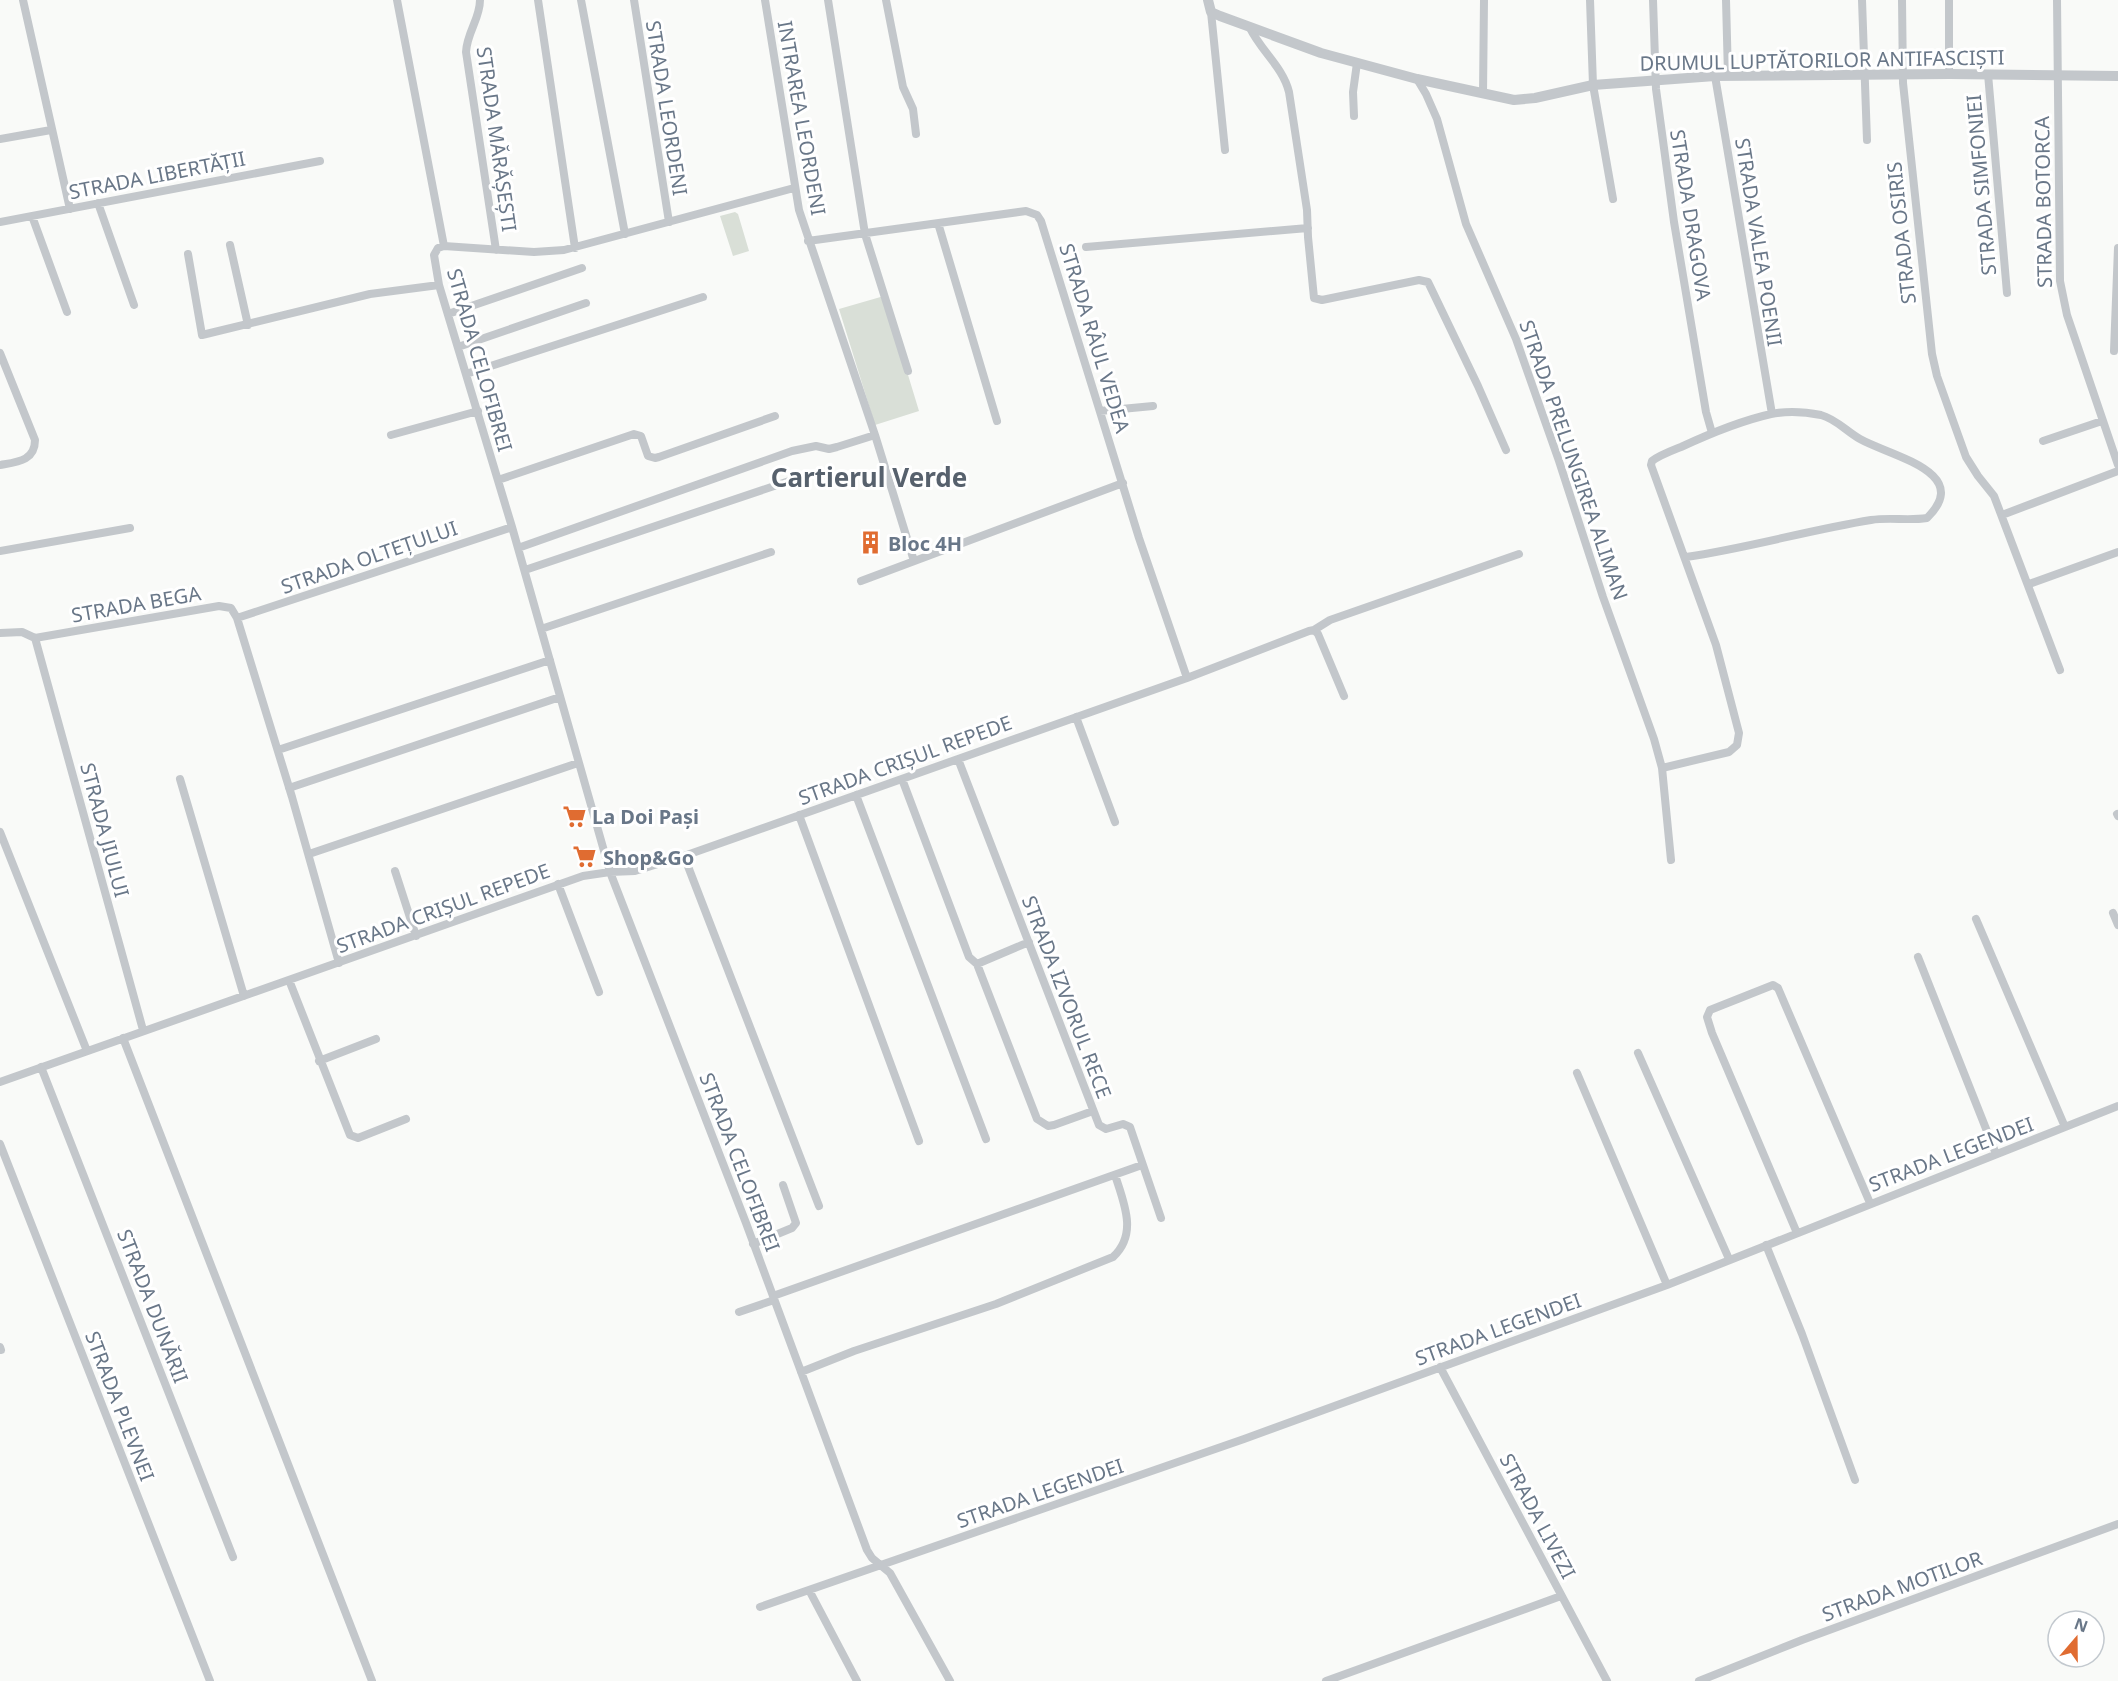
<svg xmlns="http://www.w3.org/2000/svg" width="2118" height="1681" font-family="'Noto Sans',sans-serif">
	<style>
		.green { fill: #d9dfd7 }
		.lines { fill: none; stroke-linecap: round; stroke-linejoin: round }
		.minor { stroke: #c3c7cb; stroke-width: 8 }
		.tertiary { stroke: #c3c7cb; stroke-width: 10 }
		.labels { text-anchor: middle; dominant-baseline: central; stroke-width: 6; stroke-linejoin: round; paint-order: stroke }
		.street-label { font-size: 20px; fill: #697788; stroke: #fff }
		.poi-label { font-size: 20px; font-weight: bold; fill: #697788; stroke: #fff; text-anchor: start }
		.district-label { font-size: 26px; font-weight: bold; fill: #57616d; stroke: #fff }
	</style>
	<rect width="100%" height="100%" fill="#f9faf8"/>
	<path class="green" d="M735,212l3,2 11,37 -16,5 -13,-40z
		M884,296l35,115 -44,14 -36,-116z"/>
	<g class="lines">
		<path class="minor" d="M23,0l47,209
			M397,0l47,246
			M480,0c0,19 -13,32 -14,52l30,198
			M538,0l37,248
			M581,0l44,234
			M634,0l35,222
			M765,0l34,210 76,225 39,126
			M828,0l37,234 43,137
			M886,0l17,87 10,22 3,25
			M1590,0l3,85 20,114
			M1653,0l3,89 18,133 32,190 6,21
			M1726,0l2,76
			M1862,0l5,140
			M1902,0l1,83 29,271 5,22 29,81 12,19 16,20 66,174
			M2057,0l3,281 7,34 51,150
			M1211,12l14,138
			M1250,28c11,23 33,39 39,64l18,118 1,27 6,61 8,2 97,-20 9,2 50,104 28,64
			M1949,74v-74
			M1988,74l19,219
			M1715,76l57,338
			M1417,79l9,15 11,25 29,105 50,115 43,122 44,136 51,142 8,29 9,92
			M1483,94l1,-94
			M1354,116l-1,-24 4,-29
			M0,139l51,-9
			M98,203l36,102
			M32,216l35,96
			M0,222l320,-61
			M938,223l59,198
			M808,241l218,-30 11,4 4,6 98,317 48,140
			M230,245l18,80
			M444,246l-6,2 -4,7 5,30 73,242 98,345 136,351 121,327 5,8 18,15 60,108
			M444,246l90,6 30,-2 230,-62
			M1086,247l222,-19
			M188,254l14,81 168,-41 69,-9
			M448,314l134,-46
			M458,347l128,-44
			M2114,351l4,-103
			M0,353l35,87c0,21 -18,22 -35,25
			M466,374l237,-77
			M1100,411l53,-5
			M391,435l87,-24
			M2043,441l59,-20
			M498,480l136,-46 7,2 7,20 7,2 4,-1 116,-41
			M2002,515l116,-44
			M518,548l274,-97 24,-5 13,3 8,-2 38,-12
			M0,551l130,-23
			M525,570l273,-92
			M861,581l262,-98
			M2029,584l89,-32
			M237,618l275,-91
			M541,629l230,-77
			M1314,630l16,-10 189,-66
			M0,633l22,-1 13,6
			M35,638l184,-32 12,2 6,10 55,179 47,166
			M35,638l108,392
			M1076,717l39,105
			M278,750l272,-90
			M958,759l141,366 7,4 17,-5 7,3 31,91
			M1662,768l67,-16 8,-7 2,-12 -23,-88 -65,-180 1,-4c8,-6 19,-10 29,-14 28,-13 59,-26 90,-33 15,-3 35,-2 50,1 15,4 25,16 39,24 30,17 114,33 67,79 -19,3 -37,-1 -56,2 -62,10 -123,28 -185,37
			M180,779l64,217
			M902,779l67,178 8,7 60,155 11,7 6,-1 39,-14
			M289,788l271,-91
			M856,795l130,344
			M2117,814l1,2
			M799,815l120,326
			M0,832l87,219
			M309,854l269,-91
			M684,856l135,350
			M395,871l21,65
			M558,884l41,108
			M2113,913l5,12
			M1976,919l89,208
			M1918,957l78,197
			M977,964l52,-22
			M289,980l61,155 8,3 48,-19
			M123,1038l249,643
			M1638,1053l91,206
			M319,1061l57,-22
			M41,1067l192,490
			M1577,1073l90,212
			M0,1082l583,-206 27,-4 25,-1 49,-15 503,-178 122,-47 5,-1 4,4 26,62
			M0,1144l210,537
			M1797,1233l-85,-200 -5,-16 3,-7 63,-25 5,3 92,215
			M753,1244l39,-16 4,-5 -13,-38
			M1766,1245l36,89 53,146
			M773,1296l369,-131
			M739,1312l35,-12
			M0,1347l1,3
			M1440,1367l167,314
			M801,1372l53,-21 142,-47 117,-47c25,-23 11,-54 2,-82
			M809,1590l48,91
			M760,1607l484,-168 423,-154 451,-179
			M1326,1681l235,-85
			M1699,1681l103,-41 316,-116"/>
		<path class="tertiary" d="M1208,0l3,12 9,4 101,37 96,26 97,21 21,-2 58,-13 122,-9 234,-2 169,2"/>
	</g>
	<defs>
		<symbol id="building-bare" viewBox="-9 -9 18 18"><path d="M-4-6H4V6H1V3H-1V6H-4ZM-2.5-4.3h1.7v1.8h-1.7ZM.8-4.3h1.7v1.8H.8ZM-2.5-1h1.7V.8h-1.7ZM.8-1h1.7V.8H.8Z" fill="#e06c31" stroke="#fff" stroke-width="2.5" paint-order="stroke"/></symbol>
		<symbol id="supermarket-bare" viewBox="-9 -9 18 18"><path d="M-6-5.5h2.5l.6 2H6L4.5 2H-2.5L-4.4-4H-6ZM-1.5 3.2a1.3 1.3 0 1 0 .1 0ZM3 3.2a1.3 1.3 0 1 0 .1 0Z" fill="#e06c31" stroke="#fff" stroke-width="2.5" paint-order="stroke"/></symbol>
	</defs>
	<g fill-rule="evenodd">
		<use href="#building-bare" x="854" y="526" width="33" height="33"/>
		<use href="#supermarket-bare" x="558" y="800" width="33" height="33"/>
		<use href="#supermarket-bare" x="568" y="840" width="33" height="33"/>
	</g>
	<g class="labels">
		<g class="street-label">
			<text transform="translate(1822 60) rotate(-1)">DRUMUL LUPTĂTORILOR ANTIFASCIȘTI</text>
			<text transform="translate(667 108) rotate(81)">STRADA LEORDENI</text>
			<text transform="translate(802 118) rotate(80)">INTRAREA LEORDENI</text>
			<text transform="translate(497 139) rotate(82)">STRADA MĂRĂȘEȘTI</text>
			<text transform="translate(157 175) rotate(-11)">STRADA LIBERTĂȚII</text>
			<text transform="translate(1981 185) rotate(-95)">STRADA SIMFONIEI</text>
			<text transform="translate(2043 202) rotate(-91)">STRADA BOTORCA</text>
			<text transform="translate(1691 215) rotate(81)">STRADA DRAGOVA</text>
			<text transform="translate(1901 233) rotate(-96)">STRADA OSIRIS</text>
			<text transform="translate(1759 242) rotate(81)">STRADA VALEA POENII</text>
			<text transform="translate(1095 338) rotate(73)">STRADA RÂUL VEDEA</text>
			<text transform="translate(480 360) rotate(74)">STRADA CELOFIBREI</text>
			<text transform="translate(1574 460) rotate(71)">STRADA PRELUNGIREA ALIMAN</text>
			<text transform="translate(369 557) rotate(-19)">STRADA OLTEȚULUI</text>
			<text transform="translate(136 604) rotate(-10)">STRADA BEGA</text>
			<text transform="translate(905 760) rotate(-20)">STRADA CRIȘUL REPEDE</text>
			<text transform="translate(105 830) rotate(75)">STRADA JIULUI</text>
			<text transform="translate(443 908) rotate(-20)">STRADA CRIȘUL REPEDE</text>
			<text transform="translate(1067 997) rotate(69)">STRADA IZVORUL RECE</text>
			<text transform="translate(1951 1154) rotate(-21)">STRADA LEGENDEI</text>
			<text transform="translate(740 1162) rotate(69)">STRADA CELOFIBREI</text>
			<text transform="translate(153 1306) rotate(69)">STRADA DUNĂRII</text>
			<text transform="translate(1498 1329) rotate(-20)">STRADA LEGENDEI</text>
			<text transform="translate(120 1406) rotate(69)">STRADA PLEVNEI</text>
			<text transform="translate(1040 1493) rotate(-19)">STRADA LEGENDEI</text>
			<text transform="translate(1538 1516) rotate(62)">STRADA LIVEZI</text>
			<text transform="translate(1902 1586) rotate(-20)">STRADA MOTILOR</text>
		</g>
		<g class="poi-label">
			<text x="888" y="543">Bloc 4H</text>
			<text x="592" y="816">La Doi Pași</text>
			<text x="603" y="857">Shop&amp;Go</text>
		</g>
		<g class="district-label">
			<text x="869" y="477">Cartierul Verde</text>
		</g>
	</g>
	<g transform="translate(2076 1639) rotate(20)"><circle r="28" fill="#ffffff" stroke="#c3c9cf" stroke-width="1.5"/>
	<path d="M0-4.5L10 22L0 15L-10 22Z" fill="#e06c31"/>
	<text y="-9" font-size="16" font-weight="bold" text-anchor="middle" fill="#697788">N</text>
	</g>
</svg>
